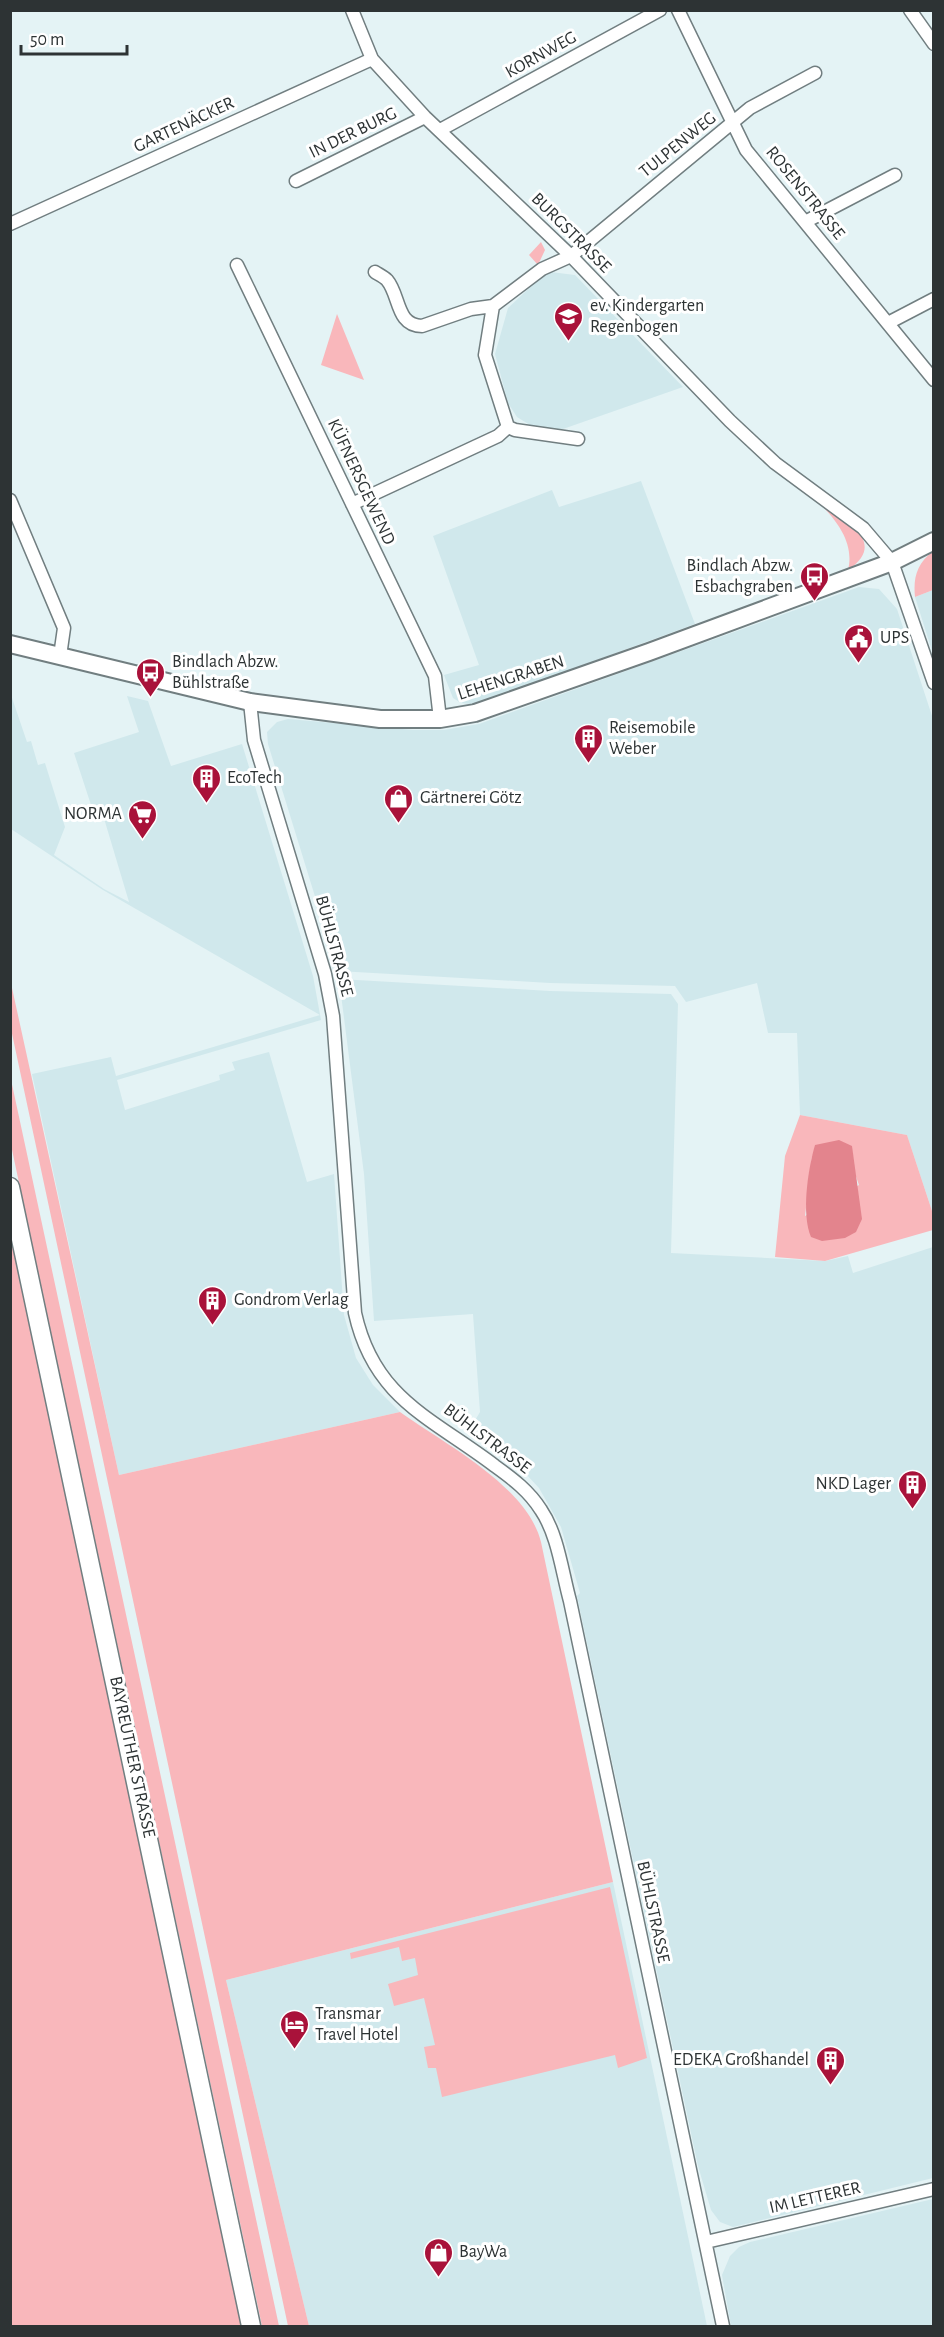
<svg xmlns="http://www.w3.org/2000/svg" width="944" height="2337" font-family="'Alegreya Sans',sans-serif">
	<style>
		.built { fill: #d0e8ec }
		.green { fill: #f9b7bb; fill-rule: evenodd }
		.water { fill: #e3848d }
		.lines { fill: none; stroke-linecap: round; stroke-linejoin: round }
		.minor-casing { stroke: #717e80; stroke-width: 15 }
		.tertiary-casing { stroke: #717e80; stroke-width: 20 }
		.secondary-casing { stroke: #717e80; stroke-width: 21 }
		.minor { stroke: #fff; stroke-width: 12 }
		.tertiary { stroke: #fff; stroke-width: 16 }
		.secondary { stroke: #fff; stroke-width: 18 }
		.labels { text-anchor: middle; dominant-baseline: central; stroke-width: 6; stroke-linejoin: round; paint-order: stroke }
		.street-label { font-size: 18px; fill: #2d3334; stroke: #fff }
		.poi-label { font-size: 18px; fill: #2d3334; stroke: #fff; text-anchor: start }
	</style>
	<rect width="100%" height="100%" fill="#e4f3f5"/>
	<path class="built" d="M551,272l24,3 108,112 -120,42 -17,1 -16,-5 -13,-8 -9,-14 -13,-49 13,-46 32,-30z
		M641,481l54,143 -205,75 -19,5 -10,-1 -8,-5 -9,-23 35,-10 -46,-129 119,-46 7,17z
		M859,587l20,2 18,20 36,110v495l-26,-79 -107,-20 -3,-82h-29l-11,-50 -71,19 -11,-16 -125,-3 -212,-12 -70,-227 -1,-12 10,-10 11,-3 125,11h31l35,-6z
		M933,590v64l-18,-57z
		M10,692l17,50 4,-1 7,24 7,-2 20,64 -11,28 50,34 25,13 -29,-97 -8,3 -18,-55 65,-21 -12,-36 21,5 23,65 71,-22 71,232 8,44 -204,60 8,30 95,-30 -1,-5 16,-5 -3,-8 37,-10 38,130 27,-8 10,141 12,43 17,27 27,27 -281,63 -87,-401 79,-17 5,19 204,-61 -217,-125 -92,-61z
		M339,979l211,12 121,3 7,10 -7,249 154,8 23,-5 5,17 80,-26v931l-200,49 -13,-5 -9,-12 -13,-44 -121,-570 3,-3 -19,-66 -22,-39 -14,-15 -57,-41 12,-20 -7,-98 -99,7 -10,-147z
		M613,1882l94,444h-398l-83,-346z
		M933,2199v127h-202l-9,-51 8,-19 9,-9 11,-5z"/>
	<path class="green" d="M541,242l4,8 -7,15 -9,-10z
		M337,314l27,66 -43,-15z
		M817,501c23,16 74,40 31,69 7,-27 -12,-51 -31,-69z
		M933,551v39l-18,7c-2,-20 2,-33 18,-46z
		M12,988l107,487 281,-63c46,33 127,74 141,130l72,340 -387,98 83,346h-21l-277,-1297z
		M10,1075l269,1251h-17l-251,-1181z
		M800,1115l107,20 26,79v16l-108,31 -50,-4 10,-101zM812,1157l41,11 6,17 -54,31z
		M10,1228l228,1073 4,25h-231z
		M610,1887l37,171 -29,10 -3,-13 -173,42 -6,-29h-8l-4,-21 11,-2 -11,-47 -30,8 -6,-22 30,-9 -3,-17 -13,3 -3,-14 -48,12 -1,-6z"/>
	<path class="water" d="M839,1140l13,6 10,73 -6,13 -11,6 -23,3 -11,-4c-10,-23 -3,-68 4,-92z"/>
	<g class="lines">
		<defs>
			<path id="minor" d="M352,10l20,49 53,58 146,139 159,165 45,42 88,65 29,34 42,121
				M678,10l68,140 188,230
				M910,10l24,34
				M440,130l220,-120
				M296,181l129,-64
				M805,222l90,-47
				M10,224l362,-165
				M237,265l198,411 5,43
				M375,272c3,2 9,5 12,8 13,15 9,46 35,46l49,-17 22,-3
				M888,323l46,-24
				M508,427l7,3 63,9
				M10,500l54,128 -4,28
				M352,504l146,-68 10,-9 -23,-72 8,-49 49,-37 29,-13 179,-148 65,-35
				M250,702l4,38 71,234 8,42 22,297c19,86 77,105 140,153 18,13 34,25 46,44 17,25 21,62 29,91l153,725
				M706,2242l228,-53"/>
			<path id="tertiary" d="M10,644l240,58 130,17h60l35,-6 174,-61 243,-90 42,-21"/>
			<path id="secondary" d="M10,1187l241,1139"/>
		</defs>
		<use href="#minor" class="minor-casing"/>
		<use href="#tertiary" class="tertiary-casing"/>
		<use href="#secondary" class="secondary-casing"/>
		<use href="#minor" class="minor"/>
		<use href="#tertiary" class="tertiary"/>
		<use href="#secondary" class="secondary"/>
	</g>
	<defs>
		<symbol id="school-pin" viewBox="-11 -11 22 30"><path d="M0 17L-7.5 6A9.5 9.5 0 1 1 7.5 6Z" fill="#a9123a" stroke="#fff"/><path d="M0-5L7-2L0 1L-7-2ZM-4 1L0 2.5L4 1V4Q0 6-4 4Z" fill="#fff"/></symbol>
		<symbol id="bus-pin" viewBox="-11 -11 22 30"><path d="M0 17L-7.5 6A9.5 9.5 0 1 1 7.5 6Z" fill="#a9123a" stroke="#fff"/><path d="M-5-6H5V4H4V6H2V4H-2V6H-4V4H-5ZM-3.5-4V0h7V-4ZM-3.5 1.2v1.5H-2V1.2ZM2 1.2v1.5H3.5V1.2Z" fill="#fff"/></symbol>
		<symbol id="civic-pin" viewBox="-11 -11 22 30"><path d="M0 17L-7.5 6A9.5 9.5 0 1 1 7.5 6Z" fill="#a9123a" stroke="#fff"/><path d="M-.6-6.5H3V-4.5H.6V-3L4-1V1h2V6H-6V1h2V-1L-.6-3ZM-1.2 2.5V6h2.4V2.5Z" fill="#fff"/></symbol>
		<symbol id="building-pin" viewBox="-11 -11 22 30"><path d="M0 17L-7.5 6A9.5 9.5 0 1 1 7.5 6Z" fill="#a9123a" stroke="#fff"/><path d="M-4-6H4V6H1V3H-1V6H-4ZM-2.5-4.3h1.7v1.8h-1.7ZM.8-4.3h1.7v1.8H.8ZM-2.5-1h1.7V.8h-1.7ZM.8-1h1.7V.8H.8Z" fill="#fff"/></symbol>
		<symbol id="shop-pin" viewBox="-11 -11 22 30"><path d="M0 17L-7.5 6A9.5 9.5 0 1 1 7.5 6Z" fill="#a9123a" stroke="#fff"/><path d="M-5-2.5h2.3a2.7 3.5 0 0 1 5.4 0H5L5.5 6h-11ZM-1.5-2.5h3a1.5 2.3 0 0 0-3 0Z" fill="#fff"/></symbol>
		<symbol id="supermarket-pin" viewBox="-11 -11 22 30"><path d="M0 17L-7.5 6A9.5 9.5 0 1 1 7.5 6Z" fill="#a9123a" stroke="#fff"/><path d="M-6-5.5h2.5l.6 2H6L4.5 2H-2.5L-4.4-4H-6ZM-1.5 3.2a1.3 1.3 0 1 0 .1 0ZM3 3.2a1.3 1.3 0 1 0 .1 0Z" fill="#fff"/></symbol>
		<symbol id="hotel-pin" viewBox="-11 -11 22 30"><path d="M0 17L-7.5 6A9.5 9.5 0 1 1 7.5 6Z" fill="#a9123a" stroke="#fff"/><path d="M-6-4.5h1.5V1H6V5H4.5V3h-9V5H-6ZM-4 0a1.8 1.8 0 1 1 3.6 0ZM.5 0V-2.5h3Q6-2.5 6 0Z" fill="#fff"/></symbol>
	</defs>
	<g fill-rule="evenodd">
		<use href="#school-pin" x="552" y="300" width="33" height="45"/>
		<use href="#bus-pin" x="798" y="560" width="33" height="45"/>
		<use href="#civic-pin" x="842" y="622" width="33" height="45"/>
		<use href="#bus-pin" x="134" y="656" width="33" height="45"/>
		<use href="#building-pin" x="572" y="722" width="33" height="45"/>
		<use href="#building-pin" x="190" y="762" width="33" height="45"/>
		<use href="#shop-pin" x="382" y="782" width="33" height="45"/>
		<use href="#supermarket-pin" x="126" y="798" width="33" height="45"/>
		<use href="#building-pin" x="196" y="1284" width="33" height="45"/>
		<use href="#building-pin" x="896" y="1468" width="33" height="45"/>
		<use href="#hotel-pin" x="278" y="2008" width="33" height="45"/>
		<use href="#building-pin" x="814" y="2044" width="33" height="45"/>
		<use href="#shop-pin" x="422" y="2236" width="33" height="45"/>
	</g>
	<g class="labels">
		<g class="street-label">
			<text transform="translate(541 55) rotate(-29)">KORNWEG</text>
			<text transform="translate(184 125) rotate(-25)">GARTENÄCKER</text>
			<text transform="translate(353 133) rotate(-26)">IN DER BURG</text>
			<text transform="translate(678 145) rotate(-39)">TULPENWEG</text>
			<text transform="translate(805 193) rotate(51)">ROSENSTRASSE</text>
			<text transform="translate(571 233) rotate(45)">BURGSTRASSE</text>
			<text transform="translate(361 482) rotate(65)">KÜFNERSGEWEND</text>
			<text transform="translate(511 678) rotate(-18)">LEHENGRABEN</text>
			<text transform="translate(334 946) rotate(75)">BÜHLSTRASSE</text>
			<text transform="translate(487 1439) rotate(37)">BÜHLSTRASSE</text>
			<text transform="translate(132 1757) rotate(78)">BAYREUTHER STRASSE</text>
			<text transform="translate(653 1912) rotate(78)">BÜHLSTRASSE</text>
			<text transform="translate(815 2198) rotate(-13)">IM LETTERER</text>
		</g>
		<g class="poi-label">
			<text x="590" y="306">ev. Kindergarten<tspan x="590" dy="21">Regenbogen</tspan></text>
			<text x="793" y="566" text-anchor="end">Bindlach Abzw.<tspan x="793" dy="21">Esbachgraben</tspan></text>
			<text x="880" y="638">UPS</text>
			<text x="172" y="662">Bindlach Abzw.<tspan x="172" dy="21">Bühlstraße</tspan></text>
			<text x="609" y="728">Reisemobile<tspan x="609" dy="21">Weber</tspan></text>
			<text x="227" y="778">EcoTech</text>
			<text x="420" y="798">Gärtnerei Götz</text>
			<text x="122" y="814" text-anchor="end">NORMA</text>
			<text x="234" y="1300">Gondrom Verlag</text>
			<text x="891" y="1484" text-anchor="end">NKD Lager</text>
			<text x="315" y="2014">Transmar<tspan x="315" dy="21">Travel Hotel</tspan></text>
			<text x="809" y="2060" text-anchor="end">EDEKA Großhandel</text>
			<text x="459" y="2252">BayWa</text>
		</g>
	</g>
	<rect width="944" height="2337" fill="none" stroke="#2d3334" stroke-width="24"/>
	<path d="M21 45v9h106v-9" fill="none" stroke="#2d3334" stroke-width="3"/>
	<text x="30" y="45" font-size="18" fill="#2d3334" stroke="#ffffff" stroke-width="4.5" paint-order="stroke">50 m</text>
</svg>
